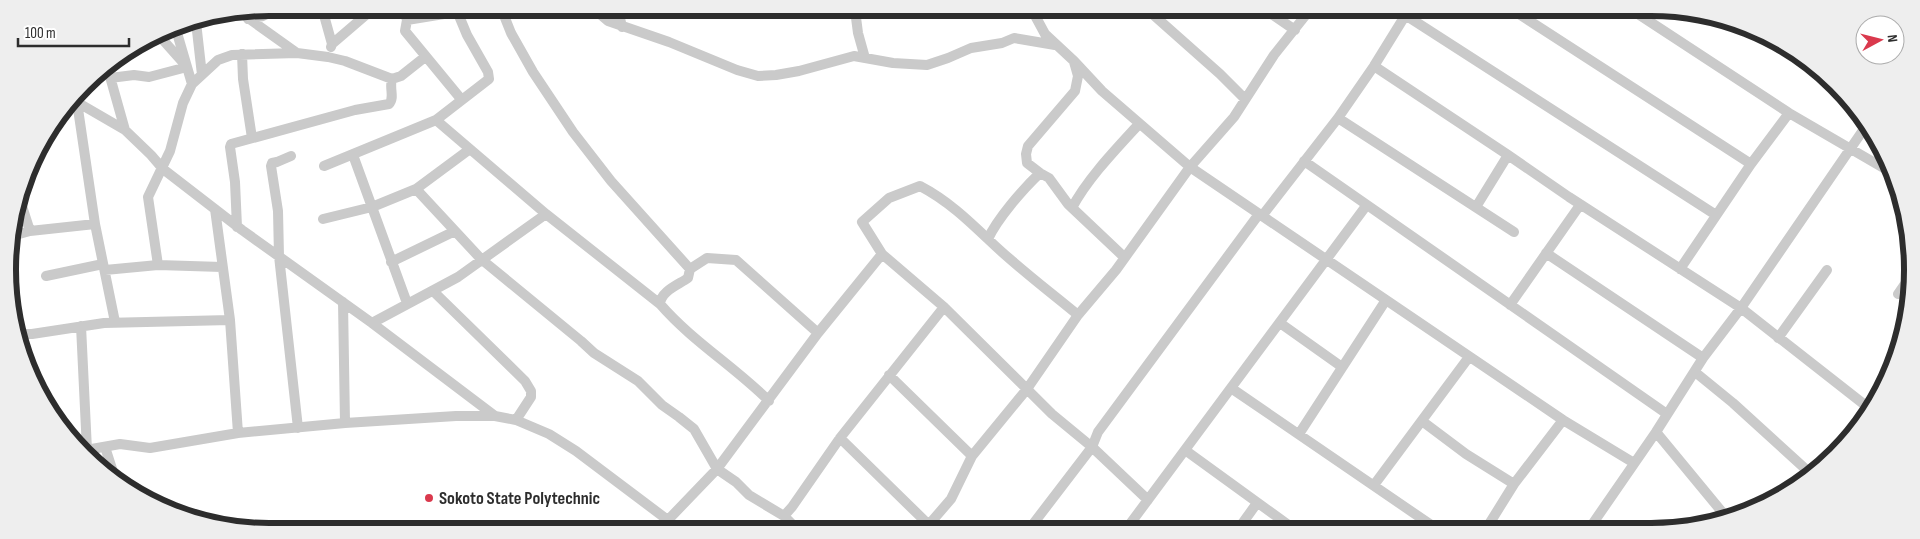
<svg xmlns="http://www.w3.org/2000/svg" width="1920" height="539" font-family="'Sofia Sans Condensed',sans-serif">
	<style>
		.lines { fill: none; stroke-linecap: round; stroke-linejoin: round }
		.minor { stroke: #cacaca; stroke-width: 10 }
		.poi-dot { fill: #da394d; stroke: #fff; stroke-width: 2 }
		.labels { text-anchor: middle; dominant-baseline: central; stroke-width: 5; stroke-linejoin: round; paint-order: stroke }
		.poi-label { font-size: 18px; font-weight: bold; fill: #2d2d2d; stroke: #fff; text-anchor: start }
		.rim { fill: none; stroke: #2d2d2d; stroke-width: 6 }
	</style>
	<rect width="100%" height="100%" fill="#fff"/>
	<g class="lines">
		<path class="minor" d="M322,8l10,36 -1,3
			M403,8l4,12 -2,11 56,68
			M501,8l10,25 22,39 40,60 38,49 79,88
			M510,8c32,5 52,7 84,1l14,12 61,21 68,28 21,6 18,-1 23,-4 55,-15 39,7 34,2 21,-7 23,-10 31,-5 12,-5 41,7
			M618,9l4,18
			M855,10l3,23 7,25
			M1032,10l13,24 29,27 28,30 88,76 373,253 71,43
			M1149,11l71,63 25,25
			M1267,11l28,19
			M1399,11l317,204
			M1516,12l235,152
			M1635,12l154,101 98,57
			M241,13l56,40 31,4 17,4 47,18 9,-3 24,-19
			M248,19l15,-3 14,-8
			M407,20l43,-7 16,-5
			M196,22l6,53
			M175,26l17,58
			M332,44l42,-36
			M242,54l1,25 9,59
			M1074,62l4,14 -3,15 -47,55 -2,8 1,9 13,10 9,5 19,26 56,53
			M107,66l18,64
			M1374,66l134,89 61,42 172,111 129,101
			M110,78l24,-3 15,2 38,-10 -24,-27v-9
			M75,101l50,29 26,25 12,14 79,61 130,93 123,93
			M77,102l18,122 20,98
			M1338,118l176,114
			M436,120l110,94 114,90
			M353,155l54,148
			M291,156l-14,6 -5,1 -1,3 7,45 1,45 19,172
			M1304,161l363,253
			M324,166l112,-46 53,-41 -1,-7 -21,-37 -10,-24
			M416,189l65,70 100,82 13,12 44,28 24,24 17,12 15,12 23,40 19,13 13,13 35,21 12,12
			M21,203l9,28
			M1476,207l32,-52
			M1072,208c15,-29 45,-60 67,-84
			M215,209l15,111 8,113
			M1262,216l76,-98 36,-52 34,-55
			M323,219l49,-12 44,-18 54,-40
			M237,227l-2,-45 -5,-35 1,-3 124,-34 34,-6c6,-6 0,-16 3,-25
			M12,236l18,-5 65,-7
			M988,239c9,-20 35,-50 52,-66
			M1546,253l157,105
			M882,254l62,53 108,107 40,33 56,53
			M391,262l64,-31
			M158,265l-10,-68 22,-46 13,-48 9,-19 26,-24 14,-5 65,-2
			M1680,269l71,-105 38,-51
			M105,270l53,-5 64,2
			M46,276l57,-12
			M433,291l92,90 6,10v6l-15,23
			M1898,294l9,-13
			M343,302l2,121
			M1510,305l70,-100
			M372,323l86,-46 88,-63
			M1280,323l62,44
			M81,326l6,124
			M16,334h16l72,-11 126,-3
			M1778,338l49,-68
			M1695,372l38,31 78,71
			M889,375l83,81
			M1231,388l206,141
			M769,401c-34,-34 -77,-60 -109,-97 1,-13 18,-19 28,-26l2,-9 17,-11 29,2 82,73
			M1422,421l44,33 48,30
			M1656,432l71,86
			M1299,434l87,-134
			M840,438l89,87
			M105,447l9,28
			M86,450l34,-6 30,4 88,-15 107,-10 111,-7h39l21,4 33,14 27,17 101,76
			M1185,450l109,79
			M1818,470l60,-71
			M1374,485l95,-128
			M784,516l8,-9 48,-69 104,-131
			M668,520l49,-51 101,-136 64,-79 -20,-32 27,-24 31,-12c27,14 48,34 70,55 27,26 59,50 88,74
			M926,528l25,-29 21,-43 55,-67 51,-74 38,-45 74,-103 44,-50 40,-62 35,-44
			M1030,528l62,-81 6,-15 161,-218
			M1127,528l239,-322
			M1239,528l18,-25
			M1486,529l28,-45 49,-64
			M1589,529l67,-97 47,-74 38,-50 127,-185"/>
	</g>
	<circle class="poi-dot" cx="429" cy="498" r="5"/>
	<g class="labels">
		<g class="poi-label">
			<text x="439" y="498">Sokoto State Polytechnic</text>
		</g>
	</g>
	<path d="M0 0H1920V539H0ZM269 16H1651A253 253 0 0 1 1904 269V270A253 253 0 0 1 1651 523H269A253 253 0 0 1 16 270V269A253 253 0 0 1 269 16Z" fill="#eee" fill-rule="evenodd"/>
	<path class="rim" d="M269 16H1651A253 253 0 0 1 1904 269V270A253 253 0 0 1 1651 523H269A253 253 0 0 1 16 270V269A253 253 0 0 1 269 16Z"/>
	<g transform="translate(1880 40) rotate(83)"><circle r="24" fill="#ffffff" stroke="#ababab"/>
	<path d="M0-4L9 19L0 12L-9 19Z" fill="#da394d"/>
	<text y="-8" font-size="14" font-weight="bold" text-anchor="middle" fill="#2d2d2d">N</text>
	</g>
	<path d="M18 38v8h111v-8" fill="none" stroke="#2d2d2d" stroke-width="2.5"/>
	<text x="25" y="38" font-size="15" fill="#2d2d2d" stroke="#ffffff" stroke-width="4" paint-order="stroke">100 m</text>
</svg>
